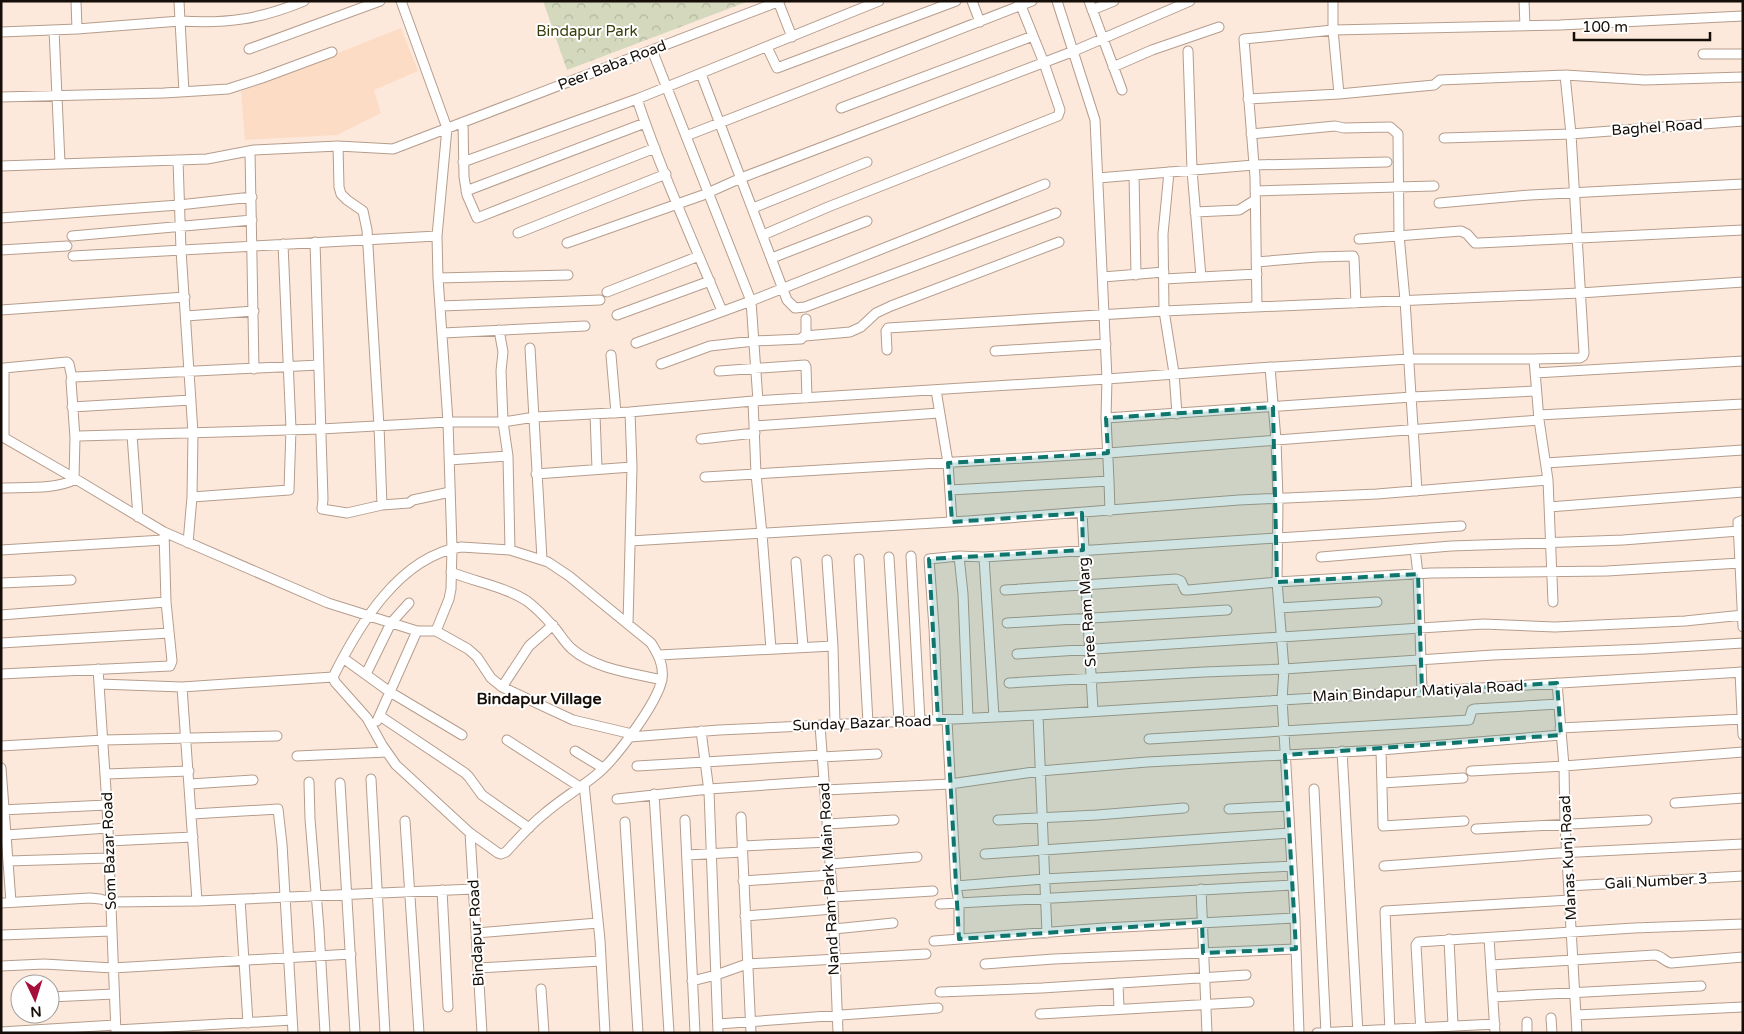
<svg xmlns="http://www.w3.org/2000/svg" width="1744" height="1034" font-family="'Varela Round',sans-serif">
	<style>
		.built { fill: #fddcc6 }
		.park { fill: url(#park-crowns) }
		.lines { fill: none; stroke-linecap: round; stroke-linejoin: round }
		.street-casing { stroke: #b59d8d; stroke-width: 11 }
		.street { stroke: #fff; stroke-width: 9 }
		.marked { fill: #0f766e; fill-opacity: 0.2; stroke: #0f766e; stroke-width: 4; stroke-dasharray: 10 6; stroke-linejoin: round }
		.labels { text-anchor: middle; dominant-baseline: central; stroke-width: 4; stroke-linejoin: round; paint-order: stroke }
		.park-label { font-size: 15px; fill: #393d0a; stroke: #fff }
		.street-label { font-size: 15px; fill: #150d07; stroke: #fff }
		.neighbourhood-label { font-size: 16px; font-weight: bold; fill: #150d07; stroke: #fff }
	</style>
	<defs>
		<pattern id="park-crowns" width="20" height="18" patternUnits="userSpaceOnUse" patternTransform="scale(1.25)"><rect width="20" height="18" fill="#d4d8bd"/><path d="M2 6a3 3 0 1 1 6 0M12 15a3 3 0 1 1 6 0" fill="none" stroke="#b5b8a1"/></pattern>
	</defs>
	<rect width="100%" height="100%" fill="#fde9db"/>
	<path class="built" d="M401,28l17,43 -44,19 7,23 -44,22 -92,5 -4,-49z"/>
	<path class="park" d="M543,1h206l-182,69z"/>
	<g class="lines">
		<defs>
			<path id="street" d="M76,1l1,28
				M179,1l1,20c47,3 81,-2 124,-20
				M401,1l46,127 -10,108 1,42 10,144 4,126 -1,41 -2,10 -13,32
				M778,1l14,36
				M972,1l8,21
				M1057,1l38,119 12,259 150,-11 152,-9h125
				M1089,1l33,89
				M1333,1v29l6,64
				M1524,1l1,25
				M1092,10l22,-9
				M54,30l6,133
				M1,32l76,-3 103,-8 4,71
				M767,47l10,21 179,-67
				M249,49l131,-48
				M652,50l99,251 7,100
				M1188,51l4,119 9,107
				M1703,54h40
				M1113,67l39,-17 67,-23
				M701,74l86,226 8,8 10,-1 251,-94
				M1,97l163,-4 64,-4 34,-11 70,-26
				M637,99c24,72 56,142 85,212
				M1248,99l91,-5 95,-9 6,-5 125,-5 80,5 98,-3
				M841,108l192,-72
				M463,122l1,55 3,18 10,23 178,-70
				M1251,134l84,-8 9,2 46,-1 8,7 1,101 6,65 12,191
				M686,136l346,-135
				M1444,138l127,-4 172,-13
				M338,146l1,41 2,7 6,6 16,11 4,19 12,196 3,79
				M250,151l4,218
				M178,160l3,90 12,183 -1,64 -4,46
				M463,162l174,-63 242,-98
				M1,166l206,-7 47,-9 84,-4 55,3 387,-148
				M1169,172l-6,62 1,77 10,62 3,41
				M1134,175l2,100
				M1098,178l156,-13 133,-3
				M466,191l179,-68
				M1255,191l179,-5
				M1439,203l91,-8 213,-11
				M753,208l114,-46
				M1195,212l44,-2 16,-10
				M1,218l178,-13 73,-8
				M518,233l148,-59
				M763,235l65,-28 230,-91 2,-6 -16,-47 -25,-62
				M72,236l180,-16
				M1359,239l102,-8 6,3 8,9h4l264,-13
				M315,242l8,257 -1,10 25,4 35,-8 27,-2 4,-3 37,-8
				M567,243l136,-48 38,-17 333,-127 116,-50
				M1,250l66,-4
				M73,256l364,-20
				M772,258l95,-37
				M1256,262l61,-5 36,-1 1,2 2,45
				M1103,277l61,-5
				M438,278l130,-3
				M1164,279l93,-5
				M607,292l92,-36
				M441,306l159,-6
				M1257,307l-2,-130 -11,-138 89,-9 227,-5 183,-9
				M1,310l184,-13
				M617,315l93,-34
				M186,316l68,-5
				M499,330l4,22 -2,19 2,51 5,34 2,94
				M443,333l142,-7
				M805,336l45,-4 11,-5 15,-14 15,-7 168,-64
				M636,343l115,-42 294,-117
				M530,348l12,211
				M887,350l-1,-19 2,-3 276,-17 416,-18 163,-11
				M995,351l111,-7
				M611,355l5,58
				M661,364l49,-18 44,-5 47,-2 5,-5v-15
				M1270,367l6,73 2,60 -1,82 7,87 -2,30 13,219 4,115
				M719,371l86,-6 1,2 1,31
				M1535,373l208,-12
				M936,390l12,73 4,59
				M753,401l3,73 6,60 9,115
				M72,407l119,-7
				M595,414l2,55
				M1539,415l204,-11
				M1106,418l306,-21 124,-6
				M755,426l184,-13
				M132,435l6,82
				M1,436l73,42 90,54 164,71 89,28h19l32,18 9,8 14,21 11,9 71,33 59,14
				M4,437v-69l63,-6 2,2 3,14
				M75,438l-4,-57 1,-3 3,-1 244,-12
				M701,439l54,-6
				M449,460l59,-4
				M1546,463l197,-13
				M536,474l96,-7 -2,-55
				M705,477l403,-24 431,-33
				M74,478l1,-40 4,-2 242,-7 127,-7h55l32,-5 95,-5 123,-11 354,-22 -1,39 3,63
				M1,488c25,-1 53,2 75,-9
				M950,490l159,-9 1,30
				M192,497l97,-7 2,-61 -8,-185
				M1549,507l194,-15
				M1082,513l11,198
				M1743,520l-5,2 5,105
				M630,541l338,-20 271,-21 138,-6 171,-14
				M461,547l49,3 38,12 21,14 82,67c7,11 13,22 11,36 -4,23 -47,81 -66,96 -17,14 -36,25 -52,39 -14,11 -26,25 -38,38l-5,2 -3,-1 -28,-20 -74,-68 -14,-20 -15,-27 -32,-36 -2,-5c26,-52 66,-120 128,-130z
				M1415,549l3,25 4,117
				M1,550l162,-10
				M911,556l9,165
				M959,556l4,38 5,124
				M889,557l10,165
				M984,557l10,160
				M1321,557l130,-11 172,-6 116,-9
				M859,559l9,164
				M827,560l6,86 2,78
				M796,562l7,85
				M451,572c24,10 55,15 76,29 9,7 18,16 25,24 7,7 12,17 20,24 23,20 60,24 90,31
				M1,583l70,-3
				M1005,590l171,-11 5,2 4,9h3l89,-8 154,-9 176,-2 133,-8
				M1553,602l-5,-122 -9,-60 -5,-61 46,-1 3,-2 1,-3 -13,-219 -6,-59
				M1279,608l98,-6
				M1,615l165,-13
				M1007,623l220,-13
				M628,624l4,-157
				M1,643l168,-10
				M1017,654l466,-30 72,3 130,-6 58,-6
				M659,655l174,-9
				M343,658l47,34 72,43
				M98,669l9,136 9,228
				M1740,672l3,63
				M1,674l169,-8 2,-5 -6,-59 -2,-70
				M366,674l25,-51 18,-20
				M1009,683l195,-11 80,-3 209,-14 152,-6 98,-6
				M1557,683l7,83 1,58 12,209
				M99,684l83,3 151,-10
				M182,687l15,214 277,-12
				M502,687l27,-41 24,-21
				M1038,715l9,218
				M380,716l85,57 4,4 13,18 47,33
				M938,720l-4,-92 -5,-69 30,-3 25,1 477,-31
				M947,720l9,166 3,17v36
				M377,721l40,-90
				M820,725l13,179 5,129
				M1560,728l183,-9
				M701,731l8,60 9,242
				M630,737l89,-7 319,-15 705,-43
				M1149,739l320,-19 3,-10 2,-1 85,-5
				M507,740l73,47
				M1,746l103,-6 173,-4
				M1381,750l2,76 81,-5
				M575,751l28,17
				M1342,751l16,282
				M297,756l90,-4
				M822,757l55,-3
				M637,766l185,-11
				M1,768l10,134
				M1471,771l93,-5 179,-14
				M106,774l83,-3
				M371,779l14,254
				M309,782l1,37 9,110 6,104
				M340,783l15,250
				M1382,783l81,-5
				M190,784l63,-4
				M584,784l16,156 5,93
				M1314,789l12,244
				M825,790l125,-6 90,-13 107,-9 234,-12 180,-15
				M654,794l15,239
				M617,799l92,-10 115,-8
				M1675,803l68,-5
				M1229,809l59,-3
				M1,810l106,-5
				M192,814l86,-5 4,35 11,189
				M741,817l10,216
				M685,820l10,213
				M998,820l99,-5 87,-7
				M405,821l14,212
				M625,822l13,211
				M827,824l67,-4
				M1476,829l171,-9
				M470,833l12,200
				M6,835l102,-7
				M108,841l85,-4
				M742,846l87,-4
				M985,854l305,-21
				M687,855l55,-3
				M8,861l101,-3
				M830,864l87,-7
				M1384,866l174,-13 185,-9
				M743,881l88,-6
				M956,886l88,-7 248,-13
				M1569,886l174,-10
				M1201,889l6,144
				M442,890l6,117
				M833,897l100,-6
				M240,899l8,124
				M1,903l89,-5 10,1 11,3 86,-1
				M940,904l353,-19
				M745,916l88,-7
				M834,929l59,-6
				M476,933l122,-10
				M1,935l111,-4
				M1489,938l6,95
				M1449,939l4,86
				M934,941l170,-13 191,-10
				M985,964l69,-5 242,-10
				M1491,965l164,-10c7,1 10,7 16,8l72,-6
				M1,966l43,-2 69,4 238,-14
				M478,968l123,-7
				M692,981l24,-6 31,-11 179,-10
				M1118,983l1,26
				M541,989l3,44
				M940,992l102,-4 204,-13
				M50,997l64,-3
				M1493,997l208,-11
				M1040,1014l209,-12
				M1576,1015l167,-8
				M1551,1018l1,15
				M1527,1022v11
				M718,1024l220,-16
				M116,1030l176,-10
				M1,1032l114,-7
				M1317,1033l178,-9
				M1390,1033l-5,-122 185,-11
				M1421,1033l-5,-88 2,-3 216,-14 109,-4"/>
		</defs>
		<use href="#street" class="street-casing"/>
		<use href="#street" class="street"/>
	</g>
	<path class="marked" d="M1273,407l4,175 141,-8 4,117 135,-8 4,52 -276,20 11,194 -93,4 -1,-31 -243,17 -12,-219h-9l-9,-161 154,-9 -1,-37 -130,9 -4,-59 160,-10 -2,-35z"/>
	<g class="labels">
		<g class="park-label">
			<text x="587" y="31">Bindapur Park</text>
		</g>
		<g class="street-label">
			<text transform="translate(612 65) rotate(-21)">Peer Baba Road</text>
			<text transform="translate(1657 127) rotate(-4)">Baghel Road</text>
			<text transform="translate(1087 612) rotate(-94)">Sree Ram Marg</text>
			<text transform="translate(1418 691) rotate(-3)">Main Bindapur Matiyala Road</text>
			<text transform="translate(862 723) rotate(-2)">Sunday Bazar Road</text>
			<text transform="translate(109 851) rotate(-92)">Som Bazar Road</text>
			<text transform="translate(1568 858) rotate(-93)">Manas Kunj Road</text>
			<text transform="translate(829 879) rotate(-93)">Nand Ram Park Main Road</text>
			<text transform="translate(1656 881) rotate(-3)">Gali Number 3</text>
			<text transform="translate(476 933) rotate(-93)">Bindapur Road</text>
		</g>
		<g class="neighbourhood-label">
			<text x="539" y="699">Bindapur Village</text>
		</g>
	</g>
	<rect width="1744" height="1034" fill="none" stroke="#150d07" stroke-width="5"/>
	<g transform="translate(35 999) rotate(176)"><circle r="24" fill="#ffffff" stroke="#a19e9c"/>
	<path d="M0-4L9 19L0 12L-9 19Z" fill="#a60d39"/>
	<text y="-8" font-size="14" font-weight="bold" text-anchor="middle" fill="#150d07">N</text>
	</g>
	<path d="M1574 32v8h136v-8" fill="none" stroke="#150d07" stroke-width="2.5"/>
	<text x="1582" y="32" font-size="15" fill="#150d07" stroke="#ffffff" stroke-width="4" paint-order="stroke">100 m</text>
</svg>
